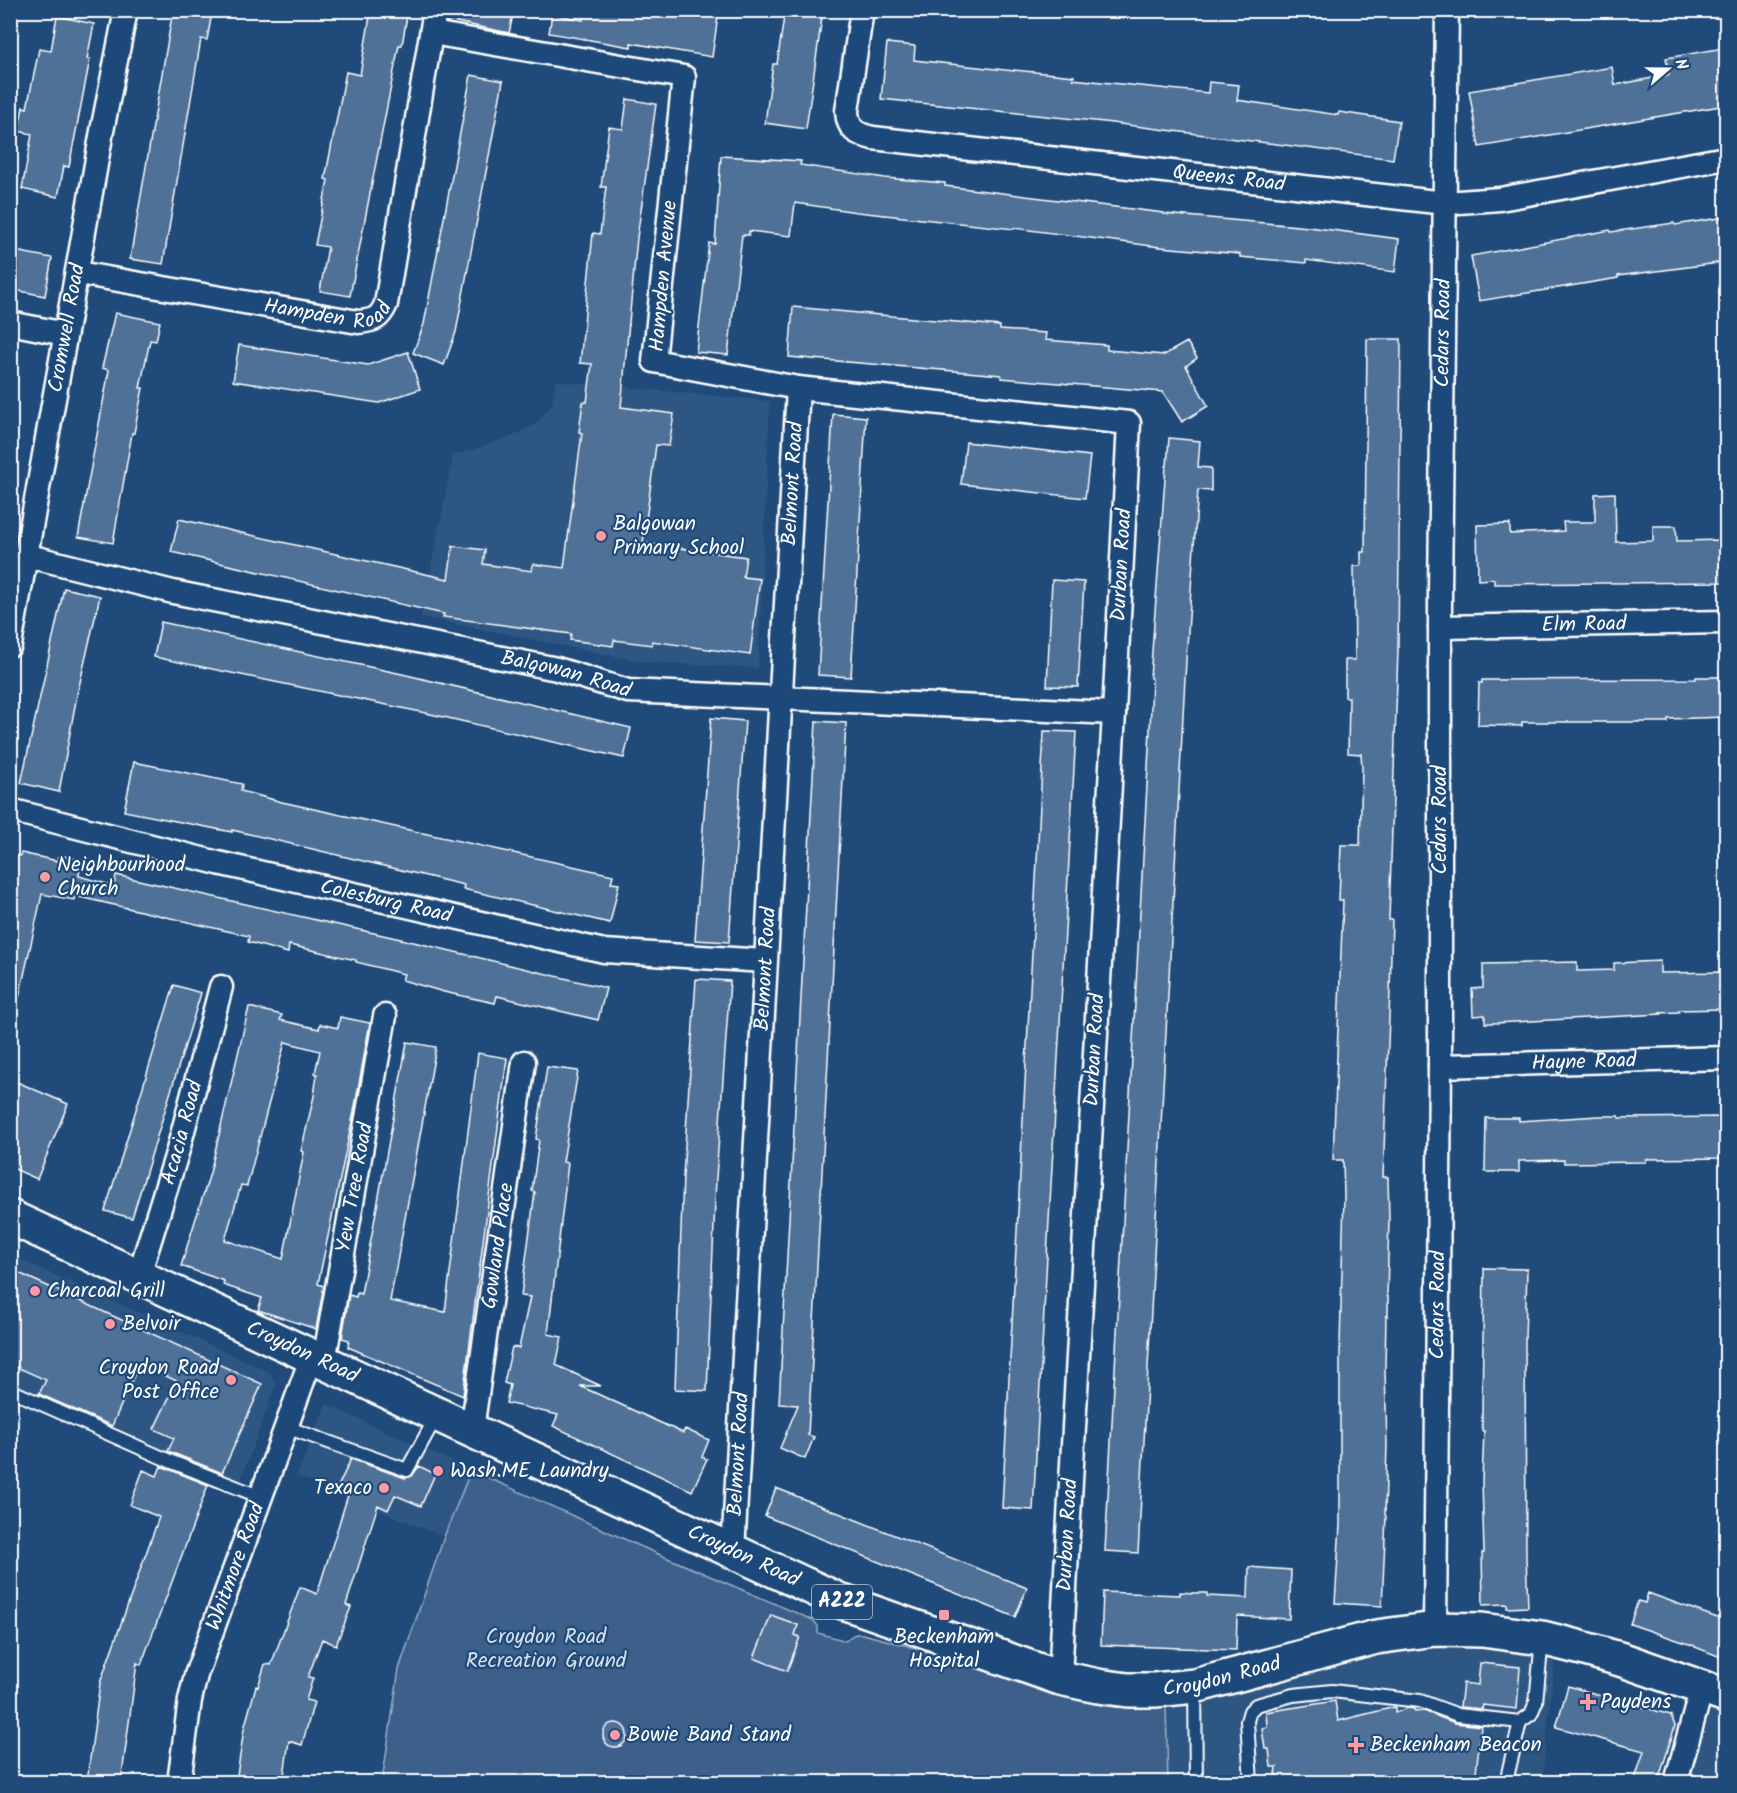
<svg xmlns="http://www.w3.org/2000/svg" width="1737" height="1793" font-family="Kalam,sans-serif">
	<style>
		.built { fill: #2e5683 }
		.green { fill: #3c618b; stroke: #9eb0c5; stroke-width: 1.5 }
		.building { fill: #507197; stroke: #fff; stroke-width: 1.5; fill-rule: evenodd }
		.lines { fill: none; stroke-linecap: round; stroke-linejoin: round }
		.service-casing { stroke: #fff; stroke-width: 16 }
		.minor-casing { stroke: #fff; stroke-width: 27 }
		.primary-casing { stroke: #fff; stroke-width: 38 }
		.service { stroke: #1f4a7a; stroke-width: 12 }
		.minor { stroke: #1f4a7a; stroke-width: 22 }
		.primary { stroke: #1f4a7a; stroke-width: 33 }
		.poi-dot { fill: #ff9aa2; stroke: #1f4a7a; stroke-width: 2 }
		.labels { text-anchor: middle; dominant-baseline: central; stroke-width: 4.5; stroke-linejoin: round; paint-order: stroke }
		.shield { fill: #1f4a7a; stroke: #bcc9d7; stroke-width: 1.5 }
		.shield-label { font-size: 20px; font-weight: bold; fill: #fff }
		.street-label { font-size: 21px; fill: #fff; stroke: #1f4a7a }
		.poi-label { font-size: 21px; fill: #fff; stroke: #1f4a7a; text-anchor: start }
		.park-label { font-size: 21px; fill: #d8dfe8; stroke: #1f4a7a }
	</style>
	<rect width="100%" height="100%" fill="#1f4a7a"/>
	<filter id="ink" filterUnits="userSpaceOnUse"><feTurbulence type="fractalNoise" baseFrequency=".0167" numOctaves="2"/><feDisplacementMap in="SourceGraphic" scale="12" xChannelSelector="R" yChannelSelector="G"/><feConvolveMatrix kernelMatrix="1 2 1 2 8 2 1 2 1" color-interpolation-filters="sRGB"/></filter>
	<g filter="url(#ink)">
		<path class="built" d="M556,381l214,20 -12,267 -114,-6 -223,-45 32,-161 60,-20 22,-12 16,-18z
			M10,1255l260,117 6,13 -41,110 -224,-98z
			M326,1404l145,66 -27,67 -147,-61z
			M1429,1639l126,16 -13,127h-374l-2,-75 188,-51z
			M1715,1709l11,3v70h-36l19,-68z"/>
		<path class="green" d="M471,1470l171,77 171,73 5,6v7l28,8c5,-6 9,-8 17,-7 25,7 51,13 76,21 55,18 109,42 167,51 20,3 40,2 60,1l2,75h-786l17,-113 45,-132z"/>
		<path class="building" d="M173,10h25l14,3 -5,27 -6,-1 -38,225 -33,-5z
			M371,10h37l-6,35h-3l-49,251 -30,-5 8,-44 -13,-2 13,-65 -3,-1 21,-107 14,3z
			M448,10h66l-5,23 -62,-13z
			M584,10h42l49,8 2,-8h42l-7,47 -81,-14v4l-82,-14 3,-19 31,6z
			M785,10h38l-17,119 -41,-6 8,-59h4z
			M57,16l37,8 -7,35h3l-21,108 -5,-1 -6,31 -36,-8 10,-55 -14,-3 5,-24 4,1 12,-59 12,2z
			M887,43l28,3 -1,14 100,11v-1l41,4 19,2 -1,3 135,14 1,-11 30,3 -2,15 101,15 1,-3 60,9 -6,38 -289,-37 -223,-23z
			M1723,48l3,23v34l-247,42 -10,-56 143,-24 3,18 54,-10 -3,-17z
			M471,75l32,6 -47,251 -12,33 -31,-12 11,-29z
			M627,99l29,5 -19,134 -16,169 53,7 -5,32 -13,-1 -13,98 103,14 -3,20 17,2 -10,76 -98,-14v4l-38,-5 -1,6 -43,-6 1,-6 -128,-17 1,-3 -273,-62 8,-33 269,60 5,-33 32,4 -2,14 49,7 1,-7 31,4 18,-135 -3,-1 4,-30h4l5,-38 -12,-1 13,-130 7,1 6,-47h-5l8,-60 14,2z
			M721,156l80,5 -1,4 85,13 60,5v3l219,27v1l145,13 90,12 -4,33 -89,-12v3l-66,-6v-3l-80,-7 -146,-19v1l-157,-17 -62,-9 -4,33 -42,-5v4h-7l-14,120 -32,-3 13,-109 6,1z
			M1726,217v45l-108,14v2l-139,23 -8,-45 139,-26 1,2 63,-9 1,2z
			M10,250l42,8 -7,38 -35,-7z
			M793,307l207,19v4l46,3 -1,7 62,5v5l57,5 23,-13 10,16 -11,8 22,40 -26,16 -19,-30 -162,-14v-3l-212,-18z
			M115,313l45,9 -4,19 -6,-1 -10,48h3l-9,45h-2l-19,110 -35,-6 31,-167 -7,-2z
			M1367,339h34l-3,311 -9,270h3l-2,71 -7,186h5l1,43 -2,76h1v20h-2l-1,53 2,75 -2,71 1,1 -4,90 -47,-3 5,-78v-181l4,-148 -1,-36h-10l10,-260h-4l2,-55h19l2,-78 -1,-13 -13,-1 1,-56h-4v-37h10l-1,-94h7v-14h4z
			M239,345l129,20 40,-13 12,37 -41,14 -146,-22z
			M833,414l33,3 -15,260 -33,-2z
			M1169,438l31,3 -2,26 13,1v23l-13,-1 -12,170 -48,893 -33,-2 45,-821 2,-51 -2,-1 16,-212h1z
			M966,442l124,14 -5,42 -124,-14z
			M1615,493l1,49 37,-1v-15h23l1,15 49,-1v42l-232,2v-5l-16,1 -1,-55 33,-1v10l54,-3 -1,-9h32v-28z
			M1052,580l32,2 -6,105 -31,-1z
			M64,588l36,8 -23,99 -18,97 -38,-9z
			M161,622l241,52 229,54 -7,30 -198,-45 -272,-56z
			M1696,677h30v40l-58,2v3h-146v4l-44,-1 1,-42h3v-3l214,-1z
			M711,718l34,3 -16,221 -34,-2z
			M816,721l30,2 -38,712 6,2 -9,22 -25,-11 18,-43 -19,-1z
			M1044,731l32,1 -43,778 -31,-2z
			M134,762l108,22 -1,7 41,11 331,73 -2,8 8,1 -9,39 -147,-34 1,-4 -21,-5 -211,-50v2l-108,-21z
			M21,853l37,8 1,-6 22,5 -2,16 35,10 2,-11 289,65 201,48 -8,32 -101,-24 -2,7 -51,-11 -42,-12 2,-6 -48,-12v-2l-67,-15 -1,8 -40,-11 1,-6 -174,-40 -1,4 -32,-6 -23,104h-9v-130l3,-13 7,1z
			M1660,961v12l66,-1v37l-47,1v2l-19,1 1,1 -166,9h-10v-8l-12,1 -1,-27 11,-1v-24l94,-2v9l37,-1v-7z
			M696,979l34,2 -14,197 -9,213 -32,-2 8,-213z
			M174,985l27,8 -69,225 -27,-7z
			M249,1007l33,8 -2,5 39,9 1,-5 18,4 2,-11 30,6 -16,89 -36,172 6,2 -8,43 -58,-19 4,-12 -39,-13 1,-4 -43,-15 29,-93zM285,1042l35,9 -5,22 2,1 -3,22 -13,55 3,1 -21,107 -58,-19 16,-55 6,1z
			M407,1042l29,5 -46,254 55,11 33,-259 29,5 -44,338 -115,-49 1,-7 -7,-2 7,-43 7,2 1,-4 4,1z
			M547,1067l31,4 -15,91 5,1 -20,171 14,3 -6,28 45,21h-21l94,43 9,4 2,-4 24,11 -7,17 5,2 -15,32 -139,-65 5,-11 -52,-12 4,-18 -6,-2 8,-36 7,1 11,-51 -9,-1 14,-104 -3,-1 7,-51 -3,-1z
			M10,1079l58,25 -31,75 -27,-12z
			M1599,1116h20v2l107,-1v41l-80,1v3l-82,1v-3l-45,1v11h-34l1,-54h33v3z
			M1484,1268l43,1 -2,71 1,216 2,51 -21,1v-4l-24,1 -1,-52h2l-2,-72 2,-50h-2v-19z
			M10,1269l252,115 -40,89 -54,-22 6,-13 -20,-9 23,-48 -38,-17 -27,62 -73,-32 7,-14 -36,-16z
			M351,1459l54,19 7,-2 7,-10 16,8 -14,32 -26,-11 -7,15 -10,-5 -32,100 5,2 -15,38 -14,-6 -14,38 5,1 -7,22 8,2 -12,43 -13,-4 -6,41h-47l8,-53 12,-43 2,1 7,-23 6,1 29,-78 17,7 32,-102 -11,-5z
			M161,1466l47,19 -67,180 -4,-2 -16,119h-34l13,-99 59,-166 -29,-12 13,-35 14,6z
			M776,1488l251,100 -12,29 -250,-101z
			M1249,1567l42,3 -2,49 -52,-3 -1,34 -135,-5 2,-53 77,3v-3l13,1h14v3l41,2z
			M1648,1593l78,28v38l-31,-12v-1l-65,-22 8,-23 7,2z
			M771,1615l27,10 -3,10 5,2 -13,34 -33,-13z
			M1480,1663l40,4 -3,42 -34,-4 -1,4 -22,-2 3,-24 15,2z
			M1568,1686l103,29 4,11 -17,56h-24l10,-31 -88,-24z
			M1335,1701l3,20 57,-14v6l13,-5 6,1 1,3 9,-1 31,12 26,3 -6,56h-200l2,-15h-6l-2,-18h-4l-3,-21 5,-1 -1,-15z
			M603 1735a12 12 0 1 1 24 0a12 12 0 1 1-24 0Z"/>
		<g class="lines">
			<defs>
				<path id="service" d="M10,1390l162,72 89,35
					M286,1427l121,43 30,-55
					M1195,1688l1,94
					M1251,1782l-4,-61 3,-10 6,-6 37,-10 39,-4 88,10 38,14 62,7 11,-8 5,-12 6,-63
					M1506,1782l14,-60"/>
				<g id="minor">
					<path id="s1" d="M862,10l-15,101c1,19 9,23 26,27l572,65 55,-4 226,-41"/>
					<path d="M432,33l252,44 -30,284 144,27 331,35 -15,290 -54,965"/>
					<path id="s2" d="M78,273l280,49c16,-1 22,-4 28,-18l49,-294"/>
					<path d="M10,323l55,11"/>
					<path id="s3" d="M25,555l148,37 384,77 71,22 486,22"/>
					<path id="s4" d="M1440,627l286,-5"/>
					<path id="s5" d="M10,645l92,-514 24,-121"/>
					<path id="s6" d="M10,810l208,53 386,88 161,10"/>
					<path id="s7" d="M1440,1066l286,-8"/>
					<path id="s8" d="M138,1278l40,-128 43,-163"/>
					<path id="s9" d="M324,1361l61,-345"/>
					<path id="s10" d="M472,1430l52,-368"/>
					<path id="s11" d="M733,1552l65,-1164"/>
					<path id="s12" d="M1435,1629l5,-563v-473l7,-583"/>
					<path id="s13" d="M179,1782l11,-82 6,-25 116,-319"/>
					<path d="M1676,1782l26,-95"/>
				</g>
				<g id="primary">
					<path id="s14" d="M10,1217l833,385 217,76 38,8 30,4h27l40,-4 181,-49 59,-8 47,1 60,8 36,9 45,13 103,36"/>
				</g>
			</defs>
			<use href="#service" class="service-casing"/>
			<use href="#minor" class="minor-casing"/>
			<use href="#primary" class="primary-casing"/>
			<use href="#service" class="service"/>
			<use href="#minor" class="minor"/>
			<use href="#primary" class="primary"/>
		</g>
	</g>
	<g class="poi-dot">
		<circle cx="601" cy="536" r="6"/>
		<circle cx="45" cy="877" r="6"/>
		<circle cx="35" cy="1291" r="6"/>
		<circle cx="110" cy="1324" r="6"/>
		<circle cx="231" cy="1380" r="6"/>
		<circle cx="438" cy="1471" r="6"/>
		<circle cx="384" cy="1488" r="6"/>
		<rect x="938" y="1609" width="12" height="12" rx="3"/>
		<path d="M1585 1693h6v6h6v6h-6v6h-6v-6h-6v-6h6z"/>
		<circle cx="615" cy="1735" r="6"/>
		<path d="M1353 1736h6v6h6v6h-6v6h-6v-6h-6v-6h6z"/>
	</g>
	<g class="labels">
		<rect class="shield" x="812" y="1585" width="60" height="34" rx="4.5"/>
		<g class="shield-label">
			<text x="842" y="1602">A222</text>
		</g>
		<g class="street-label">
			<text stroke="none"><textPath href="#s1" startOffset="502">Queens Road</textPath></text>
			<text transform="translate(664 276) rotate(-85)">Hampden Avenue</text>
			<text stroke="none"><textPath href="#s2" startOffset="255">Hampden Road</textPath></text>
			<text stroke="none"><textPath href="#s5" startOffset="322">Cromwell Road</textPath></text>
			<text stroke="none"><textPath href="#s12" startOffset="1296">Cedars Road</textPath></text>
			<text stroke="none"><textPath href="#s11" startOffset="1070">Belmont Road</textPath></text>
			<text transform="translate(1122 565) rotate(-87)">Durban Road</text>
			<text stroke="none"><textPath href="#s4" startOffset="144">Elm Road</textPath></text>
			<text stroke="none"><textPath href="#s3" startOffset="554">Balgowan Road</textPath></text>
			<text transform="translate(1440 820) rotate(-90)">Cedars Road</text>
			<text stroke="none"><textPath href="#s6" startOffset="387">Colesburg Road</textPath></text>
			<text stroke="none"><textPath href="#s11" startOffset="584">Belmont Road</textPath></text>
			<text transform="translate(1095 1050) rotate(-87)">Durban Road</text>
			<text stroke="none"><textPath href="#s7" startOffset="144">Hayne Road</textPath></text>
			<text stroke="none"><textPath href="#s8" startOffset="152">Acacia Road</textPath></text>
			<text stroke="none"><textPath href="#s9" startOffset="176">Yew Tree Road</textPath></text>
			<text stroke="none"><textPath href="#s10" startOffset="186">Gowland Place</textPath></text>
			<text stroke="none"><textPath href="#s12" startOffset="324">Cedars Road</textPath></text>
			<text stroke="none"><textPath href="#s14" startOffset="322">Croydon Road</textPath></text>
			<text stroke="none"><textPath href="#s11" startOffset="98">Belmont Road</textPath></text>
			<text transform="translate(1068 1535) rotate(-87)">Durban Road</text>
			<text stroke="none"><textPath href="#s14" startOffset="808">Croydon Road</textPath></text>
			<text stroke="none"><textPath href="#s13" startOffset="224">Whitmore Road</textPath></text>
			<text stroke="none"><textPath href="#s14" startOffset="1312">Croydon Road</textPath></text>
		</g>
		<g class="poi-label">
			<text x="613" y="524">Balgowan<tspan x="613" dy="24">Primary School</tspan></text>
			<text x="57" y="865">Neighbourhood<tspan x="57" dy="24">Church</tspan></text>
			<text x="47" y="1291">Charcoal Grill</text>
			<text x="122" y="1324">Belvoir</text>
			<text x="219" y="1368" text-anchor="end">Croydon Road<tspan x="219" dy="24">Post Office</tspan></text>
			<text x="450" y="1471">Wash.ME Laundry</text>
			<text x="372" y="1488" text-anchor="end">Texaco</text>
			<text x="944" y="1637" text-anchor="middle">Beckenham<tspan x="944" dy="24">Hospital</tspan></text>
			<text x="1600" y="1702">Paydens</text>
			<text x="627" y="1735">Bowie Band Stand</text>
			<text x="1370" y="1745">Beckenham Beacon</text>
		</g>
		<g class="park-label">
			<text x="546" y="1637">Croydon Road<tspan x="546" dy="24">Recreation Ground</tspan></text>
		</g>
	</g>
	<rect width="1737" height="1793" fill="none" stroke="#1f4a7a" stroke-width="36"/>
	<rect x="18" y="18" width="1701" height="1757" fill="none" stroke="#fff" stroke-width="2" filter="url(#ink)"/>
	<g transform="translate(1668 69) rotate(70)" stroke="#1f4a7a" stroke-width="4.5" paint-order="stroke">
	<path d="M0-4.5L10 22L0 15L-10 22Z" fill="#ffffff"/>
	<text y="-9" font-size="16" font-weight="bold" text-anchor="middle" fill="#ffffff">N</text>
	</g>
</svg>
